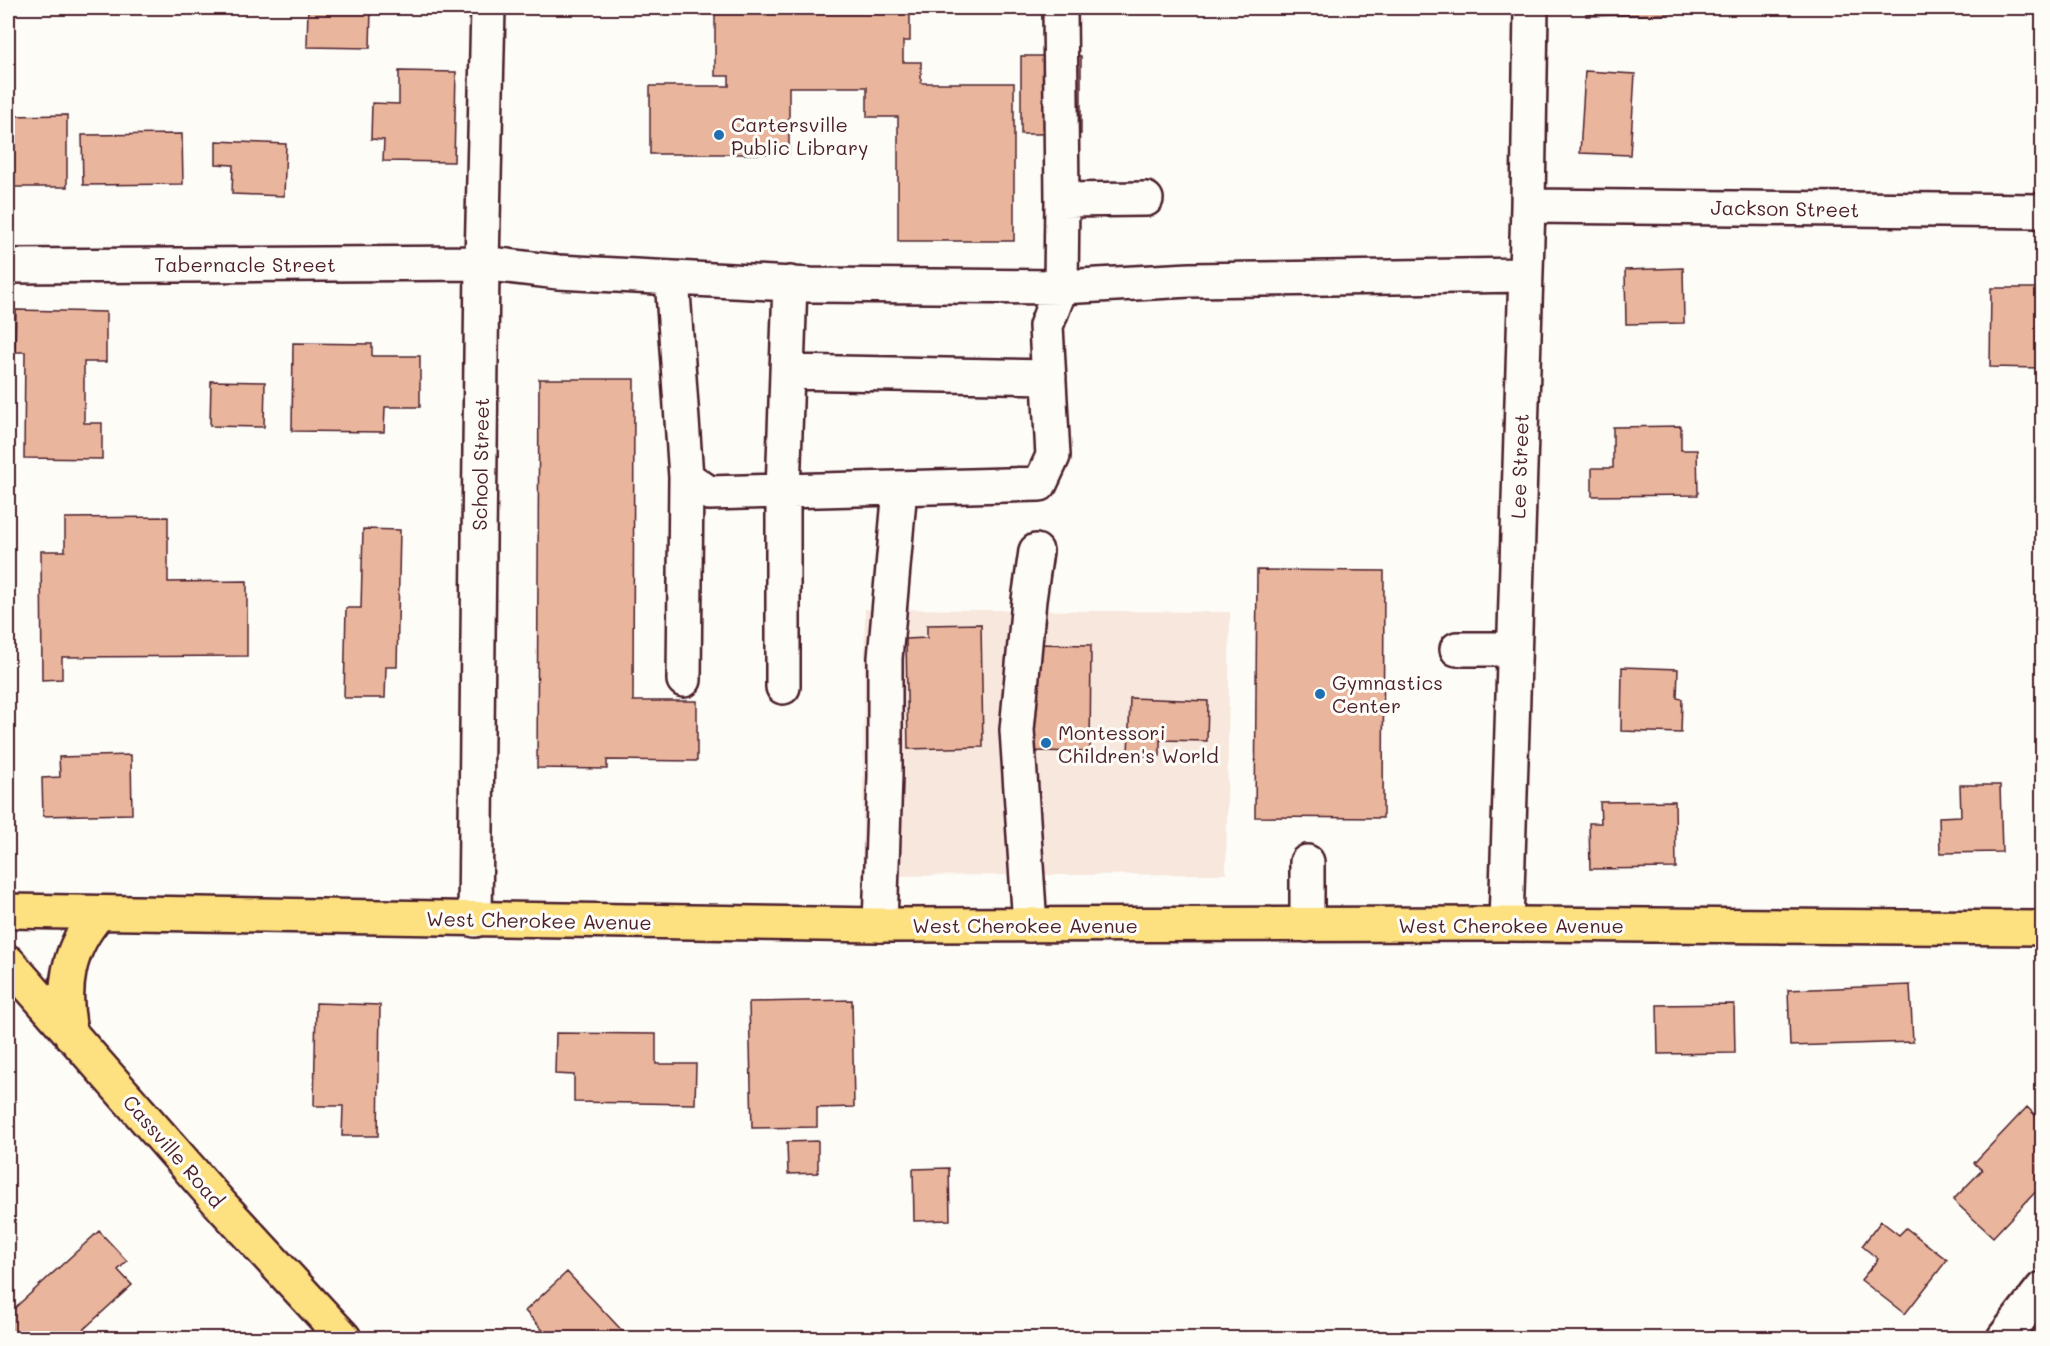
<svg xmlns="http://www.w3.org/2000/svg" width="2050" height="1346" font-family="Mali,sans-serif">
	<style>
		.built { fill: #f7e7dc }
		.building { fill: #e9b59c; stroke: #4a1f2b; stroke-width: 1.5 }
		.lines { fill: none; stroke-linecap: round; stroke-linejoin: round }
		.minor-casing { stroke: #4a1f2b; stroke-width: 38 }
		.major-casing { stroke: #4a1f2b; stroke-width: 38 }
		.minor { stroke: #fdfcf7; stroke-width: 33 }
		.major { stroke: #fde080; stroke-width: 33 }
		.poi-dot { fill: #1f6fb2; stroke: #fdfcf7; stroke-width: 2 }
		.labels { text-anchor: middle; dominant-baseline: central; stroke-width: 6; stroke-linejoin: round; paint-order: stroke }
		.poi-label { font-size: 20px; fill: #4a1f2b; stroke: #fdfcf7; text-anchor: start }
		.street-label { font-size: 20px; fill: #4a1f2b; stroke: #fdfcf7 }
	</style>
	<rect width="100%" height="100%" fill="#fdfcf7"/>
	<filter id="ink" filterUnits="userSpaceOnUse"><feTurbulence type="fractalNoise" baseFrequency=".0167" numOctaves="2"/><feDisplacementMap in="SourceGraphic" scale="12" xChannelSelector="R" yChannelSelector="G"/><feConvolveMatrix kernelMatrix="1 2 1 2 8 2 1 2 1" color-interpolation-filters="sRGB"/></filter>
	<g filter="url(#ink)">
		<path class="built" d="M865,609l365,3 -4,262 -364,2z"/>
		<path class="building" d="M308,8h63l-1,40 -63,-1z
			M715,8h186v4h9v29h-7v21h18v21h93v158h-116v-124h-31v-30h-78v67h-139v-68h79v-10h-14z
			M955,8h55v1l-55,1z
			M1586,8h84v6l-84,2z
			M1021,56h60v78h-60z
			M399,71l57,1 -2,90 -71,-1 1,-21 -13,-1 1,-36 27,1z
			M1585,71l50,3 -5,81 -50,-2z
			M67,115v72h-59v-71z
			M182,134l1,50 -100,1 -1,-50z
			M216,141l70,3 -2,52 -52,-2 1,-29 -17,-1z
			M1683,268l1,55 -58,1 -1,-54z
			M1991,288h51v80l-52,-1z
			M16,310l90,2v50h-22v61h18v36l-78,-1 1,-106h-10z
			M293,343l79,1v12h48v51h-35l-1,25 -92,-1z
			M539,379h95l-1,322h64v60l-90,-1v9l-70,-1z
			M211,381l54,1 -1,45 -54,-1z
			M1681,426v24h16l1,45 -106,1v-28h21v-41z
			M168,517v65l79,-1v75l-185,1v22l-20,1 -1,-129h24v-33z
			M363,529l37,1 -3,137h-11l-1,31h-41l2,-90h15z
			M1257,570l127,1 -1,247 -128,-1z
			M981,624l2,123 -75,2 -2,-110 21,-1v-13z
			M1034,644l57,1 -1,107 -57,-1z
			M1622,667l56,2 -1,29 5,1 -1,34 -60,-2z
			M1130,698l78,3 -1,40 -47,-1v16h-32z
			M131,755l1,59 -89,2 -1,-38 18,-1 -1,-20z
			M1960,785h40l2,67 -62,1 -1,-36 22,-1z
			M1675,801l1,67 -86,1 -1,-46h12l-1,-21z
			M1910,985l3,57 -123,4 -2,-56z
			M852,1000l2,107 -37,1v19l-65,1 -3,-126z
			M316,1003l64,2 -2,131h-36l1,-30h-29z
			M1734,1004l1,49 -77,1 -1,-49z
			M556,1033l100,1v30h40l-1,40 -121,-2v-27l-19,-1z
			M2027,1107l15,15v63l-49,52 -40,-37 29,-30 -8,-7z
			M818,1141v32l-30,1 -1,-32z
			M949,1168l1,52 -36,1 -1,-52z
			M1881,1221l18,14 7,-7 41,32 -42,54 -44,-34 17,-21 -16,-13z
			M99,1231l28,30 -9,9 14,15 -58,53h-59l-7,-8v-16z
			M567,1272l62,66h-79l-25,-27z"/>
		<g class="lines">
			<defs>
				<path id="minor" d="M1060,8l2,192
					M1528,206l514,5
					M8,266l474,-3 76,9 253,13 250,2 129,-7 335,-5
					M672,278l14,199 23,16 331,-9 13,-28 -7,-130 15,-39 1,-87 84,-1
					M787,372l262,5
					M1457,649h56
					M684,680l2,-203
					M783,687v-195l7,-209
					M1307,862v63
					M475,920l7,-657 6,-255
					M1506,924l22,-718 3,-198
					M880,925l5,-149v-118l15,-170
					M1030,925l-13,-195 12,-130 7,-49
					M2004,1338l38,-49"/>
				<path id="major" d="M8,911l872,14 626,-1 536,4
					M8,962l214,244 122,132
					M71,1035c-10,-46 -4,-86 28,-122"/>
			</defs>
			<use href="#minor" class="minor-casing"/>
			<use href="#major" class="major-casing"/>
			<use href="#minor" class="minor"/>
			<use href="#major" class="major"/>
		</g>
	</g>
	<g class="poi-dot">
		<circle cx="719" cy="135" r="6"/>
		<circle cx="1320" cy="694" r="6"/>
		<circle cx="1046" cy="743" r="6"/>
	</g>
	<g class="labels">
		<g class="poi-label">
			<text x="731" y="124">Cartersville<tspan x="731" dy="23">Public Library</tspan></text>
			<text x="1332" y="682">Gymnastics<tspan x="1332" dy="23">Center</tspan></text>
			<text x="1058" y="732">Montessori<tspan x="1058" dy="23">Children's World</tspan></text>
		</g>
		<g class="street-label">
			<text transform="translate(1785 208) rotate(1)">Jackson Street</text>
			<text x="245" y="264">Tabernacle Street</text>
			<text transform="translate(480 464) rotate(-89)">School Street</text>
			<text transform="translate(1519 466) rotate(-88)">Lee Street</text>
			<text transform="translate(539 920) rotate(1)">West Cherokee Avenue</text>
			<text x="1025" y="925">West Cherokee Avenue</text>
			<text x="1511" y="925">West Cherokee Avenue</text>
			<text transform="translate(174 1151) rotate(49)">Cassville Road</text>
		</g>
	</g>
	<rect width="2050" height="1346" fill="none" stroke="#fdfcf7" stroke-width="30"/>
	<rect x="15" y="15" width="2020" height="1316" fill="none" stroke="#4a1f2b" stroke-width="2" filter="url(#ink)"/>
</svg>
